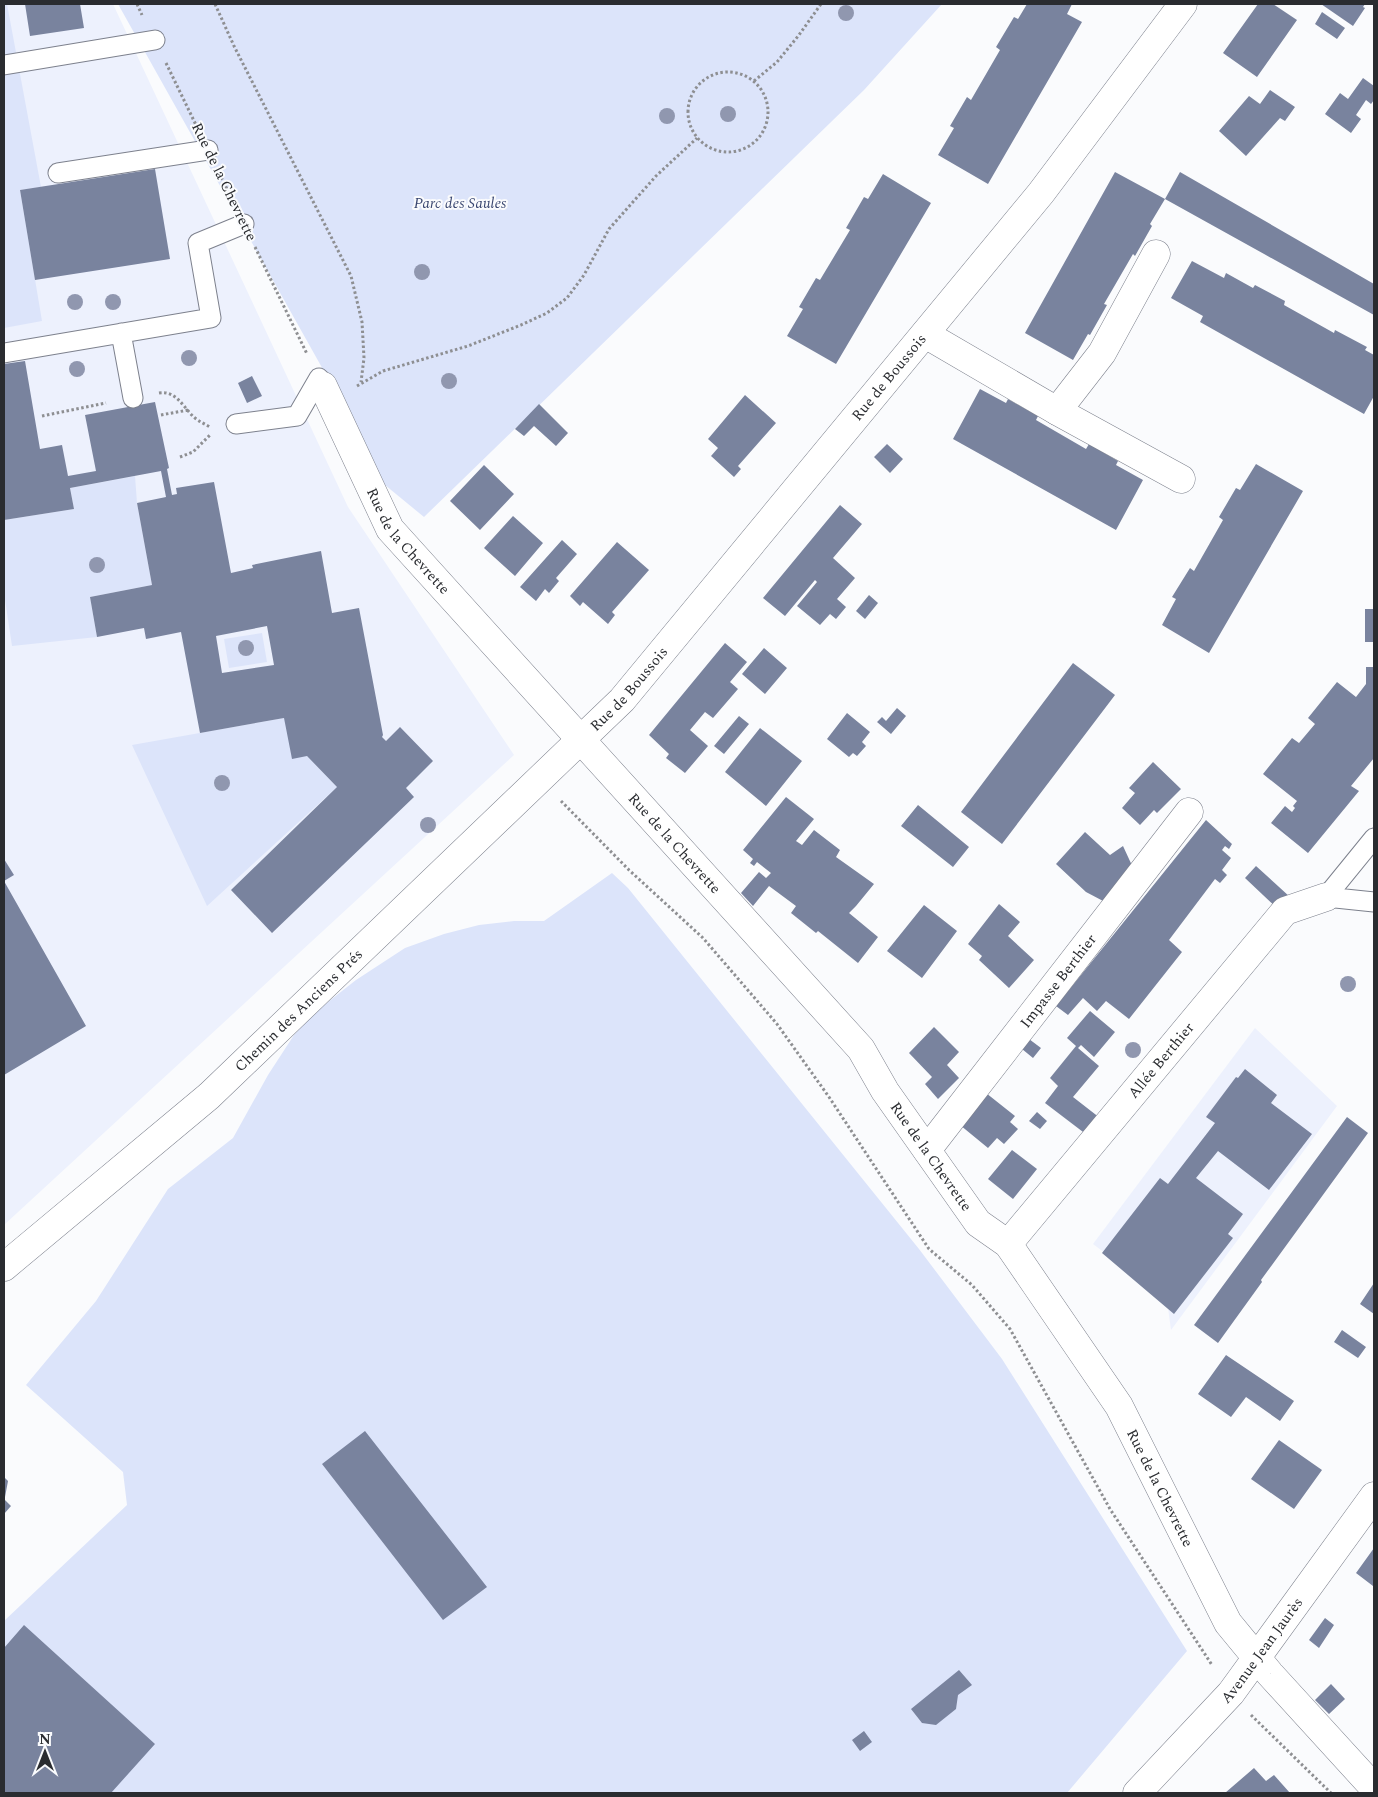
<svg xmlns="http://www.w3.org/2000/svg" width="1378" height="1797" font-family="Spectral,serif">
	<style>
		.built { fill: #edf1fd }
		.green { fill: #dce4fa }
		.building { fill: #79839e; fill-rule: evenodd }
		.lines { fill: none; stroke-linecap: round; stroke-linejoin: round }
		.service-casing { stroke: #7d818d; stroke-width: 21 }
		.minor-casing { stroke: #7d818d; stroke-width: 29 }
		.tertiary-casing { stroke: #7d818d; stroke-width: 29 }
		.path { stroke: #8e8f92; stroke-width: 3; stroke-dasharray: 2.5 2.5; stroke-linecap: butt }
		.service { stroke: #fff; stroke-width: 19 }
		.minor { stroke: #fff; stroke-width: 28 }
		.tertiary { stroke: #fff; stroke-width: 28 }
		.tree { fill: #9097af }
		.labels { text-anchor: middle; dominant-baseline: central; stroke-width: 4; stroke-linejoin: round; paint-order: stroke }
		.street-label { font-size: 15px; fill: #2a2c30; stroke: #fafbfd }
		.park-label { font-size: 15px; font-style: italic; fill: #394670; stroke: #fafbfd }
	</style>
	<rect width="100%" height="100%" fill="#fafbfd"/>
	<path class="built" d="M4,4h109l235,503 166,248 -510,470z
		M1255,1028l82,78 -166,224 -4,-30 -74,-56z"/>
	<path class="green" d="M4,4h3l34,183 -21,3 22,131 -38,7z
		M118,4h824l-78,86 -440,427 -39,-32 -60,-112z
		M135,476l2,27 15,82 -62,12 7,40 -85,9 -8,-53v-73l70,-11 -4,-21z
		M262,633l5,29 -38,6 -5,-29z
		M284,718l23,38 30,31 -130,119 -75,-161z
		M612,873l16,15 291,361 83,110 185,292 -120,142h-1063v-172l123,-116 -4,-33 -97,-87 70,-84 72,-112 65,-51 35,-63 26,-40 20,-22 42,-33 49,-32 39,-14 35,-9 35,-4h30z"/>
	<path class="building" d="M25,4h55l4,24 -54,8z
		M1027,4h45l-5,10 15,8 -94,162 -50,-29 16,-27 -4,-2 17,-29 4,3 29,-50 -4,-3 18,-30 4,2z
		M1258,4h15l24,16 -40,57 -34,-24z
		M1321,4h44l-2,3 2,1 -12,18z
		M1322,12l23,16 -8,11 -22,-15z
		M1363,78l11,8v14l-3,4 -5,-4 -10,15 5,4 -10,14 -26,-19 15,-21 8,6z
		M1270,90l25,17 -10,14 -5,-3 -34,38 -27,-25 30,-35 11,8z
		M155,169l15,90 -135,21 -15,-90z
		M1115,172l50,27 -15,25 2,2 -17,30 -2,-2 -29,50 3,1 -17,30 -2,-1 -15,26 -48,-27z
		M1180,172l194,112v31l-209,-116z
		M883,174l48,29 -95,161 -49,-28 16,-27 -4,-2 17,-29 4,2 30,-50 -4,-2 18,-31 4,2z
		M1192,261l32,17 2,-5 27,15 2,-3 30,16 -1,4 50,28 1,-3 32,17 -2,3 9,5v41l-10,18 -164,-92 3,-6 -32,-18z
		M25,361l15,88 22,-4 6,31 28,-5 -11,-56 70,-13 14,66 -2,1 5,26 5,-1 -1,-6 38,-6 17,91 22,-5 -1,-3 69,-14 11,62 27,-5 24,127 -1,2 4,4 14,-14 33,34 -27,27 8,9 -142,136 -41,-43 106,-103 -30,-31 -15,3 -8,-41 -84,15 -19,-101 -35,7 -2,-11 -47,9 -7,-40 62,-12 -15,-82 29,-6 -5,-26 -91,17 4,21 -70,11v-156zM267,626l7,39 -52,8 -6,-37z
		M252,376l10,20 -15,7 -9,-20z
		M980,389l26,14 2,-4 30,17 -2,4 50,29 3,-5 29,17 -2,4 27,15 -27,50 -163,-91z
		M745,395l31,28 -38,43 3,3 -7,8 -23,-21 7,-8 -10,-9z
		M539,404l29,29 -12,13 -22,-20 -10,10 -9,-7z
		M887,444l16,15 -13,14 -16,-16z
		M1256,464l47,27 -94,162 -47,-28 14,-26 -4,-2 18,-29 4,3 29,-51 -4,-3 17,-29 4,2z
		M484,465l30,29 -34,36 -30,-29z
		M840,505l22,19 -29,34 22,20 -18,21 9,8 -10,12 -6,-5 -10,11 -23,-19 20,-24 -2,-2 -30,36 -22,-18z
		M513,516l30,27 -28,33 -31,-28z
		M562,540l15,14 -21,24 3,3 -10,12 -4,-4 -9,12 -16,-14z
		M617,542l32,28 -37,42 3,3 -7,9 -25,-22 -3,4 -10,-10z
		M869,595l9,8 -13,16 -9,-8z
		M1365,609h9v33h-9z
		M725,643l22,19 -17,20 8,7 -25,29 -8,-6 -15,18 18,16 -23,27 -19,-15 3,-4 -20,-19z
		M764,648l23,20 -22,26 -23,-20z
		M1073,663l42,32 -113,149 -41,-32z
		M1366,667h8v91l-23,28 8,5 -51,62 -37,-30 14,-17 7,6 3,-4 -2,-2 4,-5 -34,-27 29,-36 7,5 16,-19 -7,-6 29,-36 19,15 10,-13z
		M897,708l9,8 -15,18 -14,-12 5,-5 4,4z
		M847,713l23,19 -8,10 4,4 -9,10 -4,-3 -4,4 -22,-18z
		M739,716l10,8 -25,30 -10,-8z
		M760,728l42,33 -36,45 -41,-34z
		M1153,762l28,27 -24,24 -3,-3 -14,15 -18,-17 13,-15 -6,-5z
		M786,797l28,22 -18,22 6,4 12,-15 26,20 -4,7 38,27 -18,22 -7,7 29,24 -20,26 -40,-32 -2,2 -25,-20 5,-7 -27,-20 -16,20 -12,-13 18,-21 7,6 5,-5 -14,-11 -3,4 -4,-3 3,-4 -10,-9z
		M918,805l51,42 -16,20 -52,-41z
		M1206,820l26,24 -3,5 -4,-3 -3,4 9,8 -9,12 5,5 -7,8 -5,-4 -46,61 13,12 -53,67 -23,-18 -9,10 -14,-13 -15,17 -12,-9z
		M1085,832l25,23 13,-9 12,26 -30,30 -19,-10 -30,-28z
		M4,859l10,16 -10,6 82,145 -82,49z
		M1256,866l34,31 -11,13 -34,-32z
		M999,904l21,18 -12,14 26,24 -25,28 -30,-28 3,-4 -14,-12z
		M924,905l33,26 -35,47 -35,-27z
		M1090,1011l25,21 -21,25 -13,-12 -3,3 21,18 -26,31 27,21 -13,17 -42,-32 13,-17 -8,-8 26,-32 -9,-8z
		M934,1027l25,25 -12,13 12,13 -21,21 -13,-15 7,-7 -23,-24z
		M1029,1039l12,9 -8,10 -11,-9z
		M1245,1069l32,26 -6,8 41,31 -43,56 -51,-39 -22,27 47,36 -15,20 5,4 -59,76 -72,-61 58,-75 8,6 47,-61 -9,-6 30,-40 2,1z
		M986,1093l29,23 -5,6 8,7 -14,15 -7,-6 -9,10 -28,-23z
		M1037,1112l10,9 -7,8 -11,-8z
		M1347,1117l21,16 -107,147 1,2 -44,61 -24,-18z
		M1012,1150l25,19 -24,30 -25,-20z
		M1374,1283v31l-14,-10z
		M1342,1330l24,17 -8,11 -24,-16z
		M1226,1355l68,46 -14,20 -34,-24 -15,20 -33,-23z
		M365,1431l122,156 -44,33 -121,-156z
		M1279,1440l43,30 -28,39 -43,-30z
		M4,1477l4,4 -3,16h-1z
		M4,1499l7,7 -7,8z
		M1374,1548v37l-1,1 -17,-13z
		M1325,1618l9,7 -15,23 -10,-8z
		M24,1625l131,119 -44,49h-107v-145z
		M959,1670l13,15 -14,10 -2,14 -20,16 -14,-2 -11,-14z
		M1331,1684l14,15 -16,15 -14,-14z
		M864,1731l8,11 -12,9 -8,-11z
		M1254,1768l12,13 8,-6 16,18h-65z"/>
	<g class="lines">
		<defs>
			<path id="service" d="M4,65l151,-25
				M58,173l150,-23
				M121,333l12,65
				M4,353l207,-35 -13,-75 46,-19
				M236,424l61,-8 22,-38
				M1326,897l48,-59
				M1326,897l48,5"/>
			<g id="minor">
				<path d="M925,334l132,77 124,68"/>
				<path id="s1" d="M323,386l67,143 471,520 24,42 93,132 30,21 111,162 109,217 42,51 104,114"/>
				<path d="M1057,411l45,-58 54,-99"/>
				<path id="s2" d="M927,1150l262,-338"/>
				<path id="s3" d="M1008,1244l277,-333 41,-14"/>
				<path id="s4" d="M4,1267l205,-171 413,-396 419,-507 142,-189"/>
			</g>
			<g id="tertiary">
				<path id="s5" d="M1137,1793l94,-100 143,-197"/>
			</g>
		</defs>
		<use href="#service" class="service-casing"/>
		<use href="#minor" class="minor-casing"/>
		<use href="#tertiary" class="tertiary-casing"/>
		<path class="path" d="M137,4l5,11
			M215,4l19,42 117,230 11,46 2,36 -3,24
			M166,63l30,62
			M688 112a40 40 0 1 1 80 0a40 40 0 1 1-80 0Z
			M754,81l23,-19 22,-27 22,-31
			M219,173l14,28
			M255,247l52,107
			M357,386l26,-15 85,-25 53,-21 26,-12 20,-15 17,-23 25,-46 47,-53 41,-38
			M159,393c18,-3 25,16 36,25 5,4 10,6 15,9
			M161,415l27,-5
			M42,416l64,-13
			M180,457l13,-5 18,-18
			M561,801l68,69 74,68 74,86 52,73 100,152 43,36 38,44 100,180 102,156
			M1251,1715l80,78"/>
		<use href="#service" class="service"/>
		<use href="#minor" class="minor"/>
		<use href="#tertiary" class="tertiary"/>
	</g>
	<g class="tree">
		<circle cx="846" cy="13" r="8"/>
		<circle cx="728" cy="114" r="8"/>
		<circle cx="667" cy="116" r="8"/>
		<circle cx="422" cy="272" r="8"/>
		<circle cx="75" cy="302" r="8"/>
		<circle cx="113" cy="302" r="8"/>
		<circle cx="189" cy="358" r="8"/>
		<circle cx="77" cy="369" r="8"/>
		<circle cx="449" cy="381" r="8"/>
		<circle cx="97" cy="565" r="8"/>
		<circle cx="246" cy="648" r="8"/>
		<circle cx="222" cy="783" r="8"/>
		<circle cx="428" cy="825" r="8"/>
		<circle cx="1348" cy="984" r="8"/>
		<circle cx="1133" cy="1050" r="8"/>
	</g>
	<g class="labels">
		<g class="street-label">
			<text transform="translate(224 182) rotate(64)">Rue de la Chevrette</text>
			<text stroke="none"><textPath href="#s4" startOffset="1258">Rue de Boussois</textPath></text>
			<text stroke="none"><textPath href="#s1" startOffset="178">Rue de la Chevrette</textPath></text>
			<text stroke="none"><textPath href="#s4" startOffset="852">Rue de Boussois</textPath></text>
			<text stroke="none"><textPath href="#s1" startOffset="582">Rue de la Chevrette</textPath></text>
			<text stroke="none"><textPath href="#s2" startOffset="214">Impasse Berthier</textPath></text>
			<text stroke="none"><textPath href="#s4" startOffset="391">Chemin des Anciens Prés</textPath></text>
			<text stroke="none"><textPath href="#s3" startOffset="239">Allée Berthier</textPath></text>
			<text stroke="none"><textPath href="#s1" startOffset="988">Rue de la Chevrette</textPath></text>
			<text stroke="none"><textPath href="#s1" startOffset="1394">Rue de la Chevrette</textPath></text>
			<text stroke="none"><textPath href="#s5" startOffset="190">Avenue Jean Jaurès</textPath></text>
		</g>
		<g class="park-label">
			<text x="460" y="203">Parc des Saules</text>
		</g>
	</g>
	<rect width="1378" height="1797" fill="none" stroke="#2a2c30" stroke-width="10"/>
	<g transform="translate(45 1752)" stroke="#fafbfd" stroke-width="4" paint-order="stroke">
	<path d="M0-4L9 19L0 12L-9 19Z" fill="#2a2c30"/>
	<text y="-8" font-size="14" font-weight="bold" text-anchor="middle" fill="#2a2c30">N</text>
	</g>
</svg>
